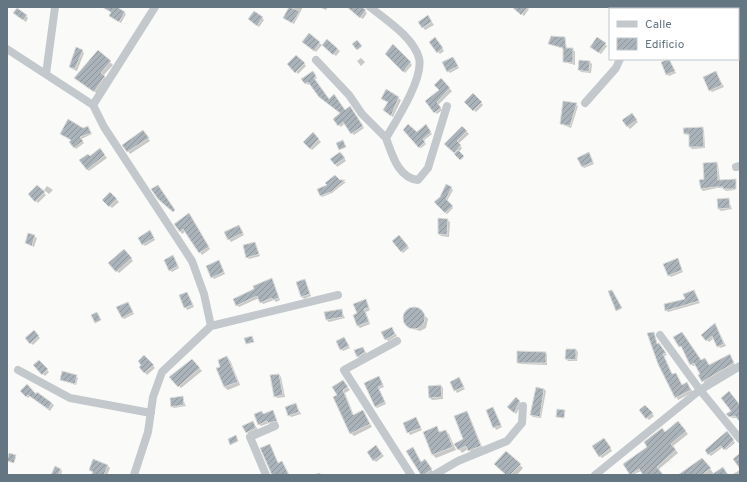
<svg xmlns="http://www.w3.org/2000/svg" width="747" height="482" font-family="Overpass,sans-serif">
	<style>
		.shadow { fill: #0003 }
		.building { fill: url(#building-hatch); stroke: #dcdcda }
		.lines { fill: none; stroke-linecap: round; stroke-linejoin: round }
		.minor { stroke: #c3c8cc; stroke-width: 8 }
	</style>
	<defs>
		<pattern id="building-hatch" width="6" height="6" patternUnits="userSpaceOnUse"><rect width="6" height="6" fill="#aab3b9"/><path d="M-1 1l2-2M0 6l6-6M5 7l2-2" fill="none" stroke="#8e969c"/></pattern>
	</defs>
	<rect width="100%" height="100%" fill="#fafaf8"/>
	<path class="shadow" d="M109,7h5l12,7 -5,9 -9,-6v-4l-5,-3z
		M290,7l3,1 10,-1 -9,17 -10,-6z
		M319,7h9l-2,3z
		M348,7h12l7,6 -4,6z
		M514,7h13l2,2 -5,7z
		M613,7h5l3,2h-9z
		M16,15l10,1 2,2 -2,4z
		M428,17l6,8 -9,5 -6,-8z
		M262,18l2,2 -5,7 -8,-6z
		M309,35l13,10 -6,7 -10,-8z
		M565,38l2,11 8,2v14l-11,-3v-13l-15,-5z
		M598,38l9,8 -6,8 -8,-5z
		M327,40l13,11 -4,5 -13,-12z
		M436,40l8,11 -4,3 -10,-12z
		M393,46l19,19 -7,8 -19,-19z
		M82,51l2,2 -7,18 -5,-2 -2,-2z
		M297,56l9,10 -8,8 -9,-10z
		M361,58l4,4 -4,4 -4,-5z
		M455,60l4,8 -9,5 -2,-2z
		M669,60l7,13 -7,3 -2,-2z
		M580,61l10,1 2,2 -1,9 -10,-1 -2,-2z
		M110,62l3,3 -10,11 4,3 -9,15 -23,-16z
		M716,72l8,15 -12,5 -2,-2z
		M314,74l3,4 -3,2 16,20 16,11 5,-2 13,19 -10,7 -9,-12 -4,4 -7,-8 7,-6 -31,-30 -2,2 -5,-6z
		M441,80l11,11 -14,14 4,5 -5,4 -11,-13 15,-11z
		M387,91l14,9 -8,17 -7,-5 2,-9 -4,-3z
		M473,94l10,11 -7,7 -10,-10z
		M564,102l14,4 -7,22 -10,-4z
		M633,116l5,6 -8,7 -7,-8z
		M426,126l6,8 -9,7 3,3 -5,4 -17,-18 13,3z
		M462,127l7,7 -11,10 4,4 -3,4 5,5 -3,3 -15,-16z
		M702,128l2,2 1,18 -13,1 -2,-2v-11l-5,-2z
		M83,129h6l3,5 -11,5 3,4 -8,6 -6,-7 2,-1 -11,-7z
		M145,134l5,7 -20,13 -6,-9z
		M313,134l8,8 -9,8 -7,-8z
		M102,152l5,6 -18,13 -2,-2 3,-12z
		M588,153l6,11 -10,4 -2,-2z
		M342,155l4,6 -9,6 -1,-2z
		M716,163l2,2 2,16 15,-1v10l-9,1 -3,-3h-6l-14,3 -2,-2 4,-9z
		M340,181l6,1 -14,11 -10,4 -1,-2z
		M37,186l9,9 -8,8 -9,-9z
		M47,186l6,4 -4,4 -5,-4z
		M451,188l2,2 -6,11 6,7 -6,6 -12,-12z
		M110,193l9,9 -7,6 -8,-8z
		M728,199l4,10 -11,2 -2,-2z
		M189,214l21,35 -8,6 -16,-24 -4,3 -6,-9z
		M447,220l3,2 -1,15 -8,-1 -2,-2z
		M240,228l4,7 -13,7 -6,-9z
		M29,234l8,4 -3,9 -8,-4z
		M152,234l3,6 -10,6 -2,-2z
		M401,238l8,10 -6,5 -2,-2z
		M255,243l5,13 -11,3 -2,-2z
		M124,250l9,11 -14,12 -10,-10z
		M175,259l4,9 -7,4 -2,-2z
		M677,259l6,13 -12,5 -2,-2z
		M219,261l6,13 -11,5 -2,-2z
		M271,279l9,21 -4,2 -2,-2 -11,4 -4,-6 -20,9 -2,-2 19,-16z
		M305,280l6,16 -7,3 -2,-2z
		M694,291l6,12 -32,9 -2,-2 20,-11z
		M187,293l7,14 -7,3 -7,-14z
		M366,301l4,9 -4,2 4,12 -10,4 -2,-2v-12z
		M128,303l6,11 -10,5 -2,-2z
		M414,308l6,2 8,9 -2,9 -6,3 -9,-3 -6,-9 1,-6z
		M341,310l4,8 -16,4 -2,-2z
		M716,326l10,20 -6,2 -6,-10 -5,4 -7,-7z
		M391,328l6,8 -9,5 -2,-2z
		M34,331l6,7 -7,7 -7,-7z
		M654,333l4,12 9,10 -3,1 8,19 3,-1 2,2 5,10 5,-3 6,9 -15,8 -19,-37z
		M675,337l19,16 2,-1 5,9 8,4 22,-8 4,8 -30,19 -9,-19 -3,1 -2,-2 -8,-16z
		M344,338l6,10 -7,3 -2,-2z
		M363,348l4,6 -8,4 -1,-2z
		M576,350l2,2 -1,9h-9l-2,-2z
		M545,353l2,2v10l-27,-1 -2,-2z
		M144,356l11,12 -8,7 -7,-8 3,-2z
		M227,357l3,3 10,25 -12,5 -4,-3 -2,-20z
		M192,360l10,11 -21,17 -10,-11z
		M39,361l10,11 -4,4 -10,-11z
		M279,375l2,2 4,20 -8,1 -2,-2z
		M76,376l2,2 -2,7 -15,-5z
		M379,377l5,10 -5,2 7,15 -9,4 -2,-2z
		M459,379l6,10 -8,4 -6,-11z
		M345,384l5,6 -5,3 9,23 9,-4 9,15 -18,9 -3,-3 -12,-38z
		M441,386l2,2v11l-11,1 -2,-2z
		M544,389l2,2 -5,27 -8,-1 -2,-2z
		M21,391l15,4 2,-1 16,11 -4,6 -20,-15 -2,2z
		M182,398l4,8 -12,2 -2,-2z
		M516,399l6,5 -6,10 -7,-7z
		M296,404l5,10 -10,3 -2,-2z
		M740,404v16l-2,-2h-6l-2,-2z
		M645,406l9,10 -5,4 -9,-10z
		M493,408l9,19 -6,3 -9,-20z
		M262,412l2,2 8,-2 6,11 -7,2 -2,-2 -8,3 -2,-2z
		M466,412l3,3 14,34 -11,5 -4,-5 -6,4 -7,-9 9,-5z
		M416,418l6,12 -12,5 -6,-12z
		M253,422l5,8 -9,5 -5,-8z
		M678,422l10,12 -15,12 5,7 -19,16 4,6h-19l-3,-4 -9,4 16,-28 14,-18 3,4z
		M437,428l4,5 5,-2 3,3 7,16 -20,8 -3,-3z
		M729,435l6,8 -9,7 -3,-3 -12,9 -2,-2z
		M606,441l6,10 -10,7 -2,-2z
		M378,449l6,7 -8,6 -2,-2z
		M506,452l17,16 -6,7h-10z
		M704,461l10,13 14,1h-48z
		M422,463h5l6,9 -4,3h-7z
		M108,466l2,2 -3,7h-16l2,-3 -3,-3z
		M60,469l2,2 -1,4h-9z
		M740,470v5h-9z
		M320,473l1,2 -6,-1z"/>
	<path class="building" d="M102,7h15l8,5 -6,10 -10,-6 2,-4z
		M289,7l11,4 -8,12 -9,-5z
		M347,7h15l4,3 -6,8z
		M512,7h16l-7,8z
		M17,8l10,7 -4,5 -10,-7z
		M254,11l9,6 -6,9 -9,-7z
		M428,15l4,7 -10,6 -4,-6z
		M309,33l11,9 -6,9 -12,-9z
		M551,36l14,1 1,11h7v15l-10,-1v-14l-15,-4z
		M435,37l8,11 -6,5 -8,-11z
		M597,37l9,6 -7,10 -9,-6z
		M327,39l11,10 -5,6 -11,-10z
		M357,40l5,6 -5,4 -5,-6z
		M393,44l18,18 -8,10 -18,-18z
		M76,47l7,3 -8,19 -6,-2z
		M98,50l13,11 -10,12 4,3 -11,16 -20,-14z
		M296,55l9,8 -10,10 -8,-9z
		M453,57l5,9 -11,6 -5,-10z
		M669,59l6,12 -9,4 -5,-13z
		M579,60l11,1 -1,11 -11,-2z
		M313,71l3,5 -2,2 15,21 5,-5 11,16 5,-4 13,20 -12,8 -8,-12 -5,4 -5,-7 7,-6 -21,-16 -11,-15 -3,2 -4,-5z
		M716,71l6,14 -13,6 -6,-14z
		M441,78l9,10 -13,14 4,6 -7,5 -9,-12 14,-11 -5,-5z
		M386,89l13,8 -8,19 -8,-6 5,-8 -7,-3z
		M473,93l9,9 -9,9 -9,-9z
		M563,101l14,2 -7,23 -10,-2z
		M632,113l5,7 -10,7 -5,-7z
		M68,119l15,9 5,-2 3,7 -11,4 3,4 -9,7 -5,-6 2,-2 -11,-6z
		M408,124l9,8 9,-8 5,8 -8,7 2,3 -6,6 -16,-18z
		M462,126l5,5 -10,10 4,4 -7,8 -10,-9z
		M703,127l1,20h-15v-13h-5l-1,-6z
		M143,130l6,8 -22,14 -5,-7z
		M313,132l6,7 -9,10 -7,-7z
		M343,140l3,7 -7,3 -3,-7z
		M100,148l5,7 -18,15 -8,-10 9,-6 2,2z
		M458,150l6,6 -4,4 -6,-6z
		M340,152l5,6 -10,7 -5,-6z
		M589,152l4,10 -11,5 -5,-9z
		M717,162l1,18 18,-1v10h-13v-2h-8l-14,2 -2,-9 5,-1 -1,-16z
		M335,175l5,5h5l-14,12 -11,4 -3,-7 10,-4 -2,-2z
		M446,184l6,3 -6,12 7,7 -8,7 -11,-11 6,-5z
		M37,185l8,7 -10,10 -7,-8z
		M158,185l17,25 -2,2 -15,-13 -7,-10z
		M110,192l7,7 -8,8 -7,-7z
		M729,198l1,10 -12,1 -1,-10z
		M189,213l20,34 -10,6 -16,-24 -3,3 -6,-8z
		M438,218l10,1 -1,16 -9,-1z
		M239,225l4,8 -15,7 -4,-8z
		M150,230l4,8 -12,7 -4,-7z
		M28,233l7,2 -3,11 -7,-3z
		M399,235l9,11 -7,6 -9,-11z
		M255,242l4,12 -13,4 -3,-13z
		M124,249l8,9 -16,14 -8,-9z
		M173,255l5,11 -9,5 -5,-11z
		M678,258l4,12 -14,6 -5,-12z
		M219,260l5,12 -13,6 -5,-12z
		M272,278l7,20 -6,2 -1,-2 -12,5 -3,-7 -21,10 -3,-7 21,-10 -1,-3z
		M305,279l5,15 -9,3 -5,-15z
		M612,290l10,18 -6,3 -8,-20z
		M694,290l5,11 -34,10 -1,-7 21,-5 -2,-5z
		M187,292l6,13 -9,3 -5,-13z
		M366,299l3,9 -5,1 5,13 -12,4 -4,-11 4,-2 -4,-9z
		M128,302l5,10 -11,6 -6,-11z
		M403 318a11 11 0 1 1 22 0a11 11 0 1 1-22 0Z
		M342,309l1,8 -17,3 -2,-8z
		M97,312l4,8 -6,3 -4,-8z
		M715,323l9,21 -7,3 -5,-11 -6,5 -5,-6z
		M392,327l3,7 -10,6 -4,-8z
		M34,330l5,6 -9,8 -5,-6z
		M654,332l3,12 2,-1 7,10 -3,1 9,20 4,-1 6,12 5,-3 4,8 -16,8 -17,-34 -11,-31z
		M682,332l19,28 4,-2 4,7 21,-11 4,9 -32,19 -4,-7 2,-1 -6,-11 -4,2 -9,-19 -2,1 -6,-10z
		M252,336l2,6 -8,2 -2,-6z
		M344,337l5,9 -9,4 -4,-9z
		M363,347l2,5 -8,5 -3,-7z
		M566,349h10v11l-11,-1z
		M517,351l29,1v11h-29z
		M144,355l10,10 -10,8 -5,-6 2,-2 -3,-4z
		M227,356l11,26 -14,5 -8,-19 4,-1 -2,-7z
		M192,359l8,9 -22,19 -9,-10z
		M39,360l9,9 -6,6 -9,-10z
		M62,371l15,4 -2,9 -15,-4z
		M279,374l4,21 -9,2 -4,-22z
		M379,376l4,9 -5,2 7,15 -10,5 -11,-24z
		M459,377l5,10 -10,4 -4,-9z
		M343,380l5,7 -5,3 10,25 10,-5 7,14 -20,10 -17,-37 4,-2 -5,-8z
		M27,384l9,10 1,-2 15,11 -4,6 -20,-14 -2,2 -6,-6z
		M441,385l1,12 -13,1 -1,-12z
		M536,387l8,2 -4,28 -10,-2z
		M729,391l11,14v17l-5,-6 -6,1 -3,-3 5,-3 -10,-13z
		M183,396l1,9 -13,2 -1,-9z
		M516,397l4,4 -6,12 -7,-6z
		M296,403l3,9 -11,4 -3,-9z
		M645,405l8,8 -7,6 -7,-9z
		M493,407l8,18 -8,3 -7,-18z
		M557,409l8,1 -1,8 -8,-1z
		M273,410l4,11 -9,2 -1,-2 -9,4 -4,-11 8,-3 1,3z
		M467,411l14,35 -13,5 -2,-5 -8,4 -4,-6 9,-5 -9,-23z
		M416,417l5,11 -14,5 -4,-10z
		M253,421l3,7 -10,5 -4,-7z
		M678,421l8,10 -15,13 5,6 -19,17 6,8h-20l-4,-6 -9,6 -7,-11 24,-17 -3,-5 18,-14 3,4z
		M437,426l2,6 7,-2 7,17 -21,8 -9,-23z
		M727,431l7,9 -10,10 -3,-4 -13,9 -3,-5z
		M236,435l2,6 -8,4 -2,-6z
		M604,438l7,10 -12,9 -7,-11z
		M270,444l8,19 4,-2 7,14h-17l-12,-27z
		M376,445l6,9 -9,7 -6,-9z
		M413,447l8,15 4,-3 7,10 -8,6h-3l-15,-24z
		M506,451l15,13 -11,11h-4l-12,-11z
		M9,453l7,2 -2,8 -7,-2z
		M740,453v16l-7,-10z
		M702,458l9,10 -9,7h-24z
		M93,459l15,6 -4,10h-13l2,-3 -4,-2z
		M55,466l6,3 -3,6h-7z
		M723,467l5,8h-17z"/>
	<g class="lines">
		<path class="minor" d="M657,9l2,-2
			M7,49l86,56 11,22 88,134 12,33 7,32 -49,46 -9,25 -5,35 -14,43
			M316,60l33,35 13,19 24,24c10,-17 38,-60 33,-80 -6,-21 -33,-38 -49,-51
			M46,74l9,-67
			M585,103l31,-35 4,-9
			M93,105l62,-98
			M386,138c6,16 12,40 32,42l10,-12 19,-62
			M736,167l4,-1
			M211,326l127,-31
			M660,335l40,55 40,49
			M397,341l-53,29 67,105
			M18,370l52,28 81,15
			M266,475l-16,-38 25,-11
			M434,475l24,-14 49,-20 15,-18 1,-17
			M595,475l105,-85 40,-24"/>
	</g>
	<rect width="747" height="482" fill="none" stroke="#657683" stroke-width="16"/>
	<rect x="609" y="8" width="130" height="52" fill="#ffffff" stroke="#c1c8cd"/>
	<rect x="617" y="21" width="20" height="6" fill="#c3c8cc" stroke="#c1c8cd"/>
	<text x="645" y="28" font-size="12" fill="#657683">Calle</text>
	<rect x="617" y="38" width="20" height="12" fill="url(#building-hatch)" stroke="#c1c8cd"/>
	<text x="645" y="48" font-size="12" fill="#657683">Edificio</text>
</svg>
